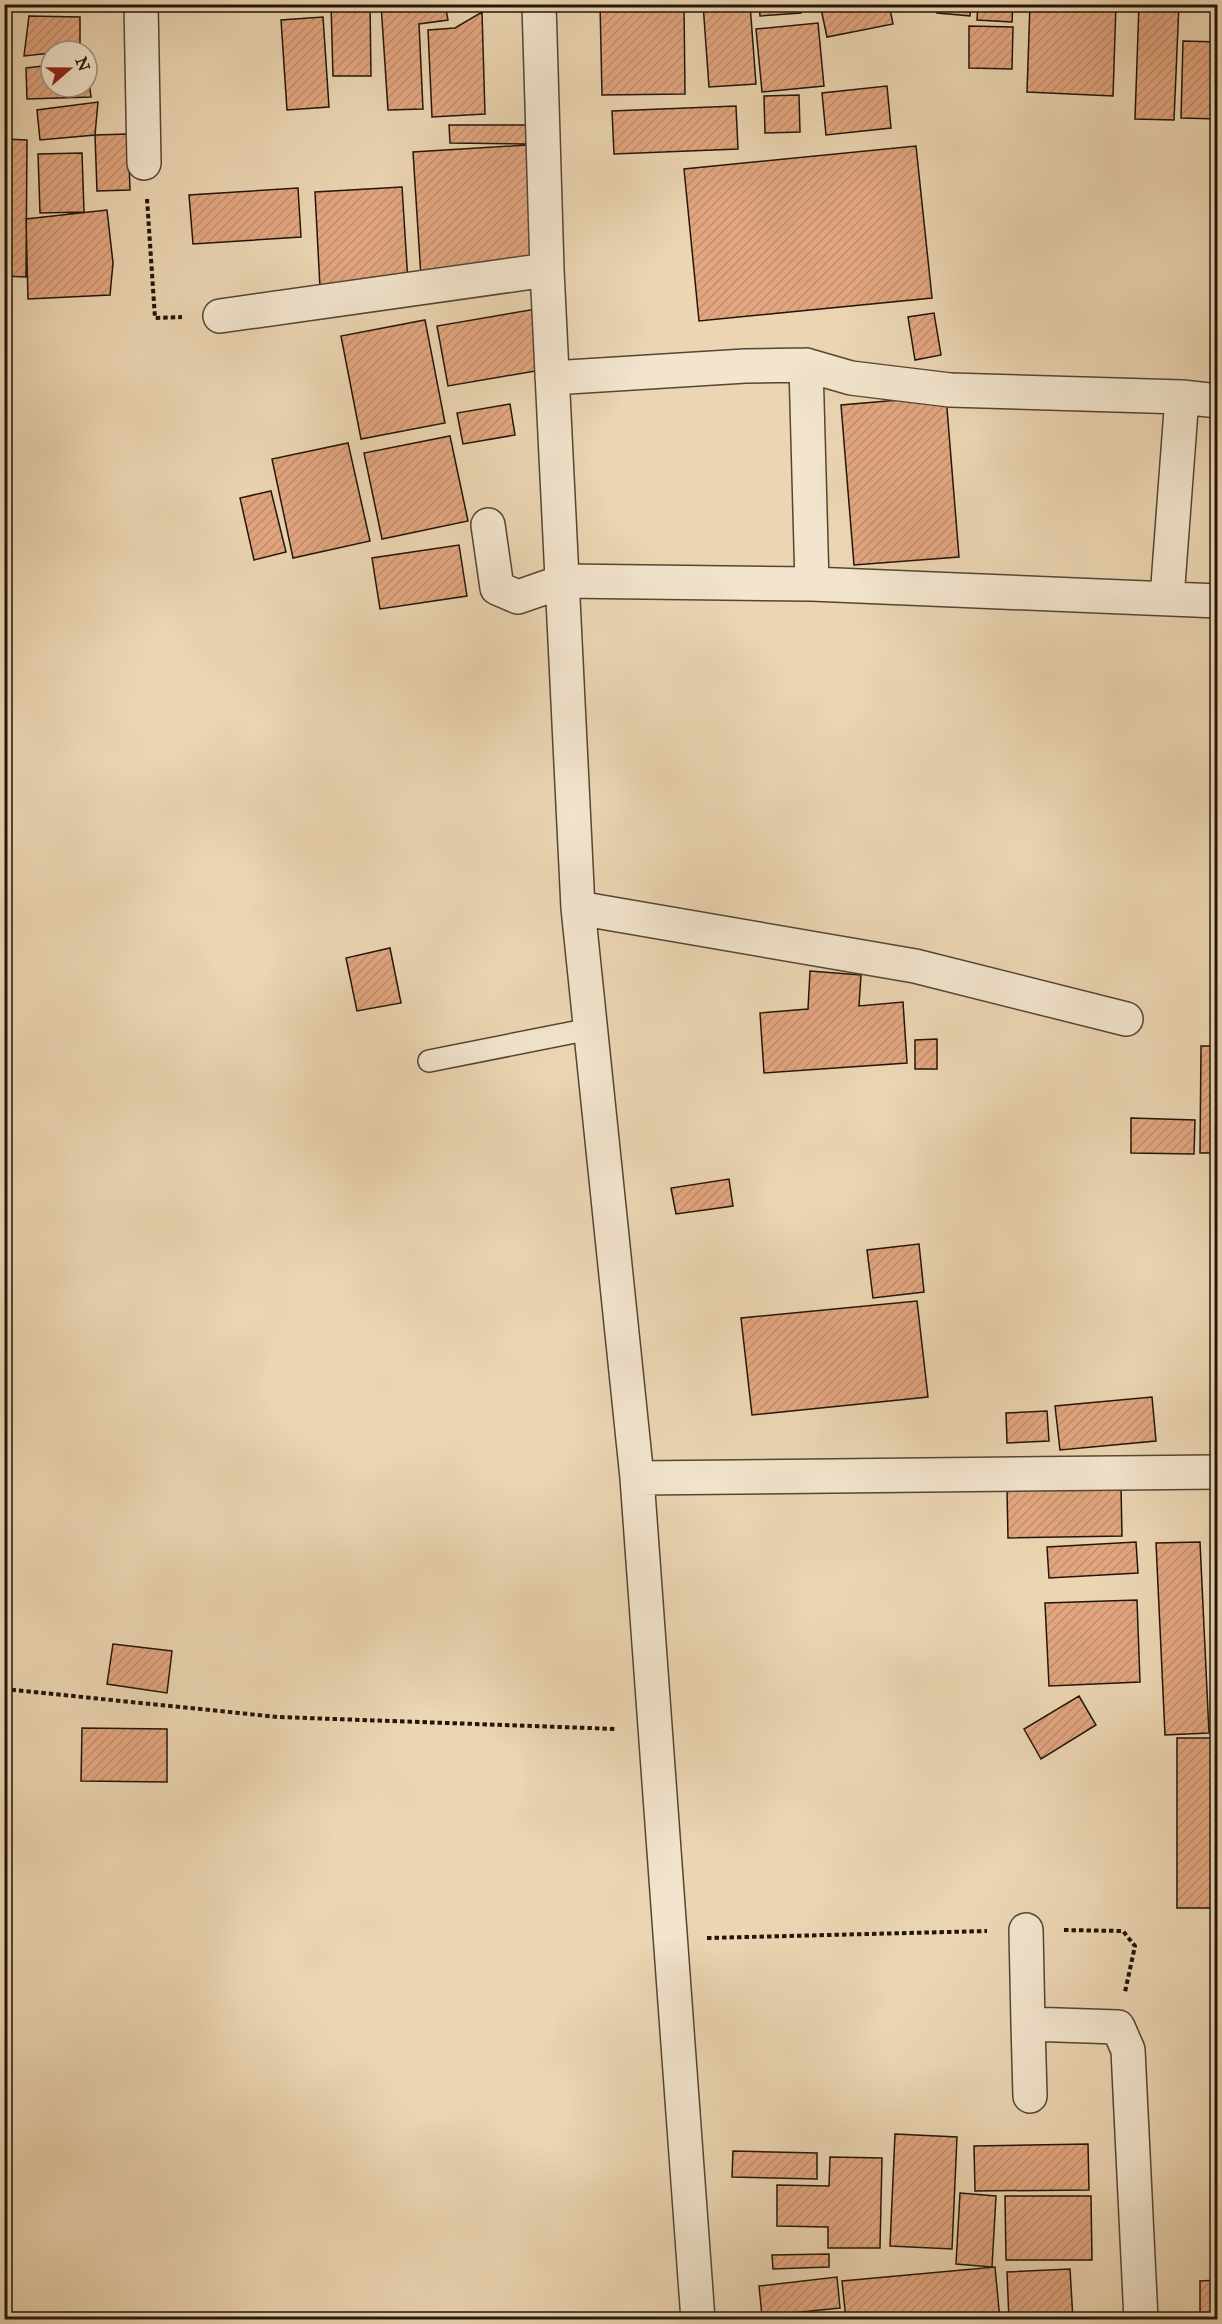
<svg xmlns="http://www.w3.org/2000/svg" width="1222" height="2324" font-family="'IM FELL Great Primer',serif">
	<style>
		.building { fill: url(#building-hatch); stroke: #221609; stroke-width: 1.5 }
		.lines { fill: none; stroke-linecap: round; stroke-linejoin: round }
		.service-casing { stroke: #544633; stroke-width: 24 }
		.minor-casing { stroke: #544633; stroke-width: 36 }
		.path { stroke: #221609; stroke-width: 4; stroke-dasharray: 4.5 3; stroke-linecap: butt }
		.service { stroke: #f2e4cd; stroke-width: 21 }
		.minor { stroke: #f2e4cd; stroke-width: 33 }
	</style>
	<defs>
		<pattern id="building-hatch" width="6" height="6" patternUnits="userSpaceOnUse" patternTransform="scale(1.5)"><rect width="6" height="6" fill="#e3a680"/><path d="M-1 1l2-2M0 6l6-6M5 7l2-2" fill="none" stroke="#c28e6d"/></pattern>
	</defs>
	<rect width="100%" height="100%" fill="#ebd5b2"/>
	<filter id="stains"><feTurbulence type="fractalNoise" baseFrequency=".00333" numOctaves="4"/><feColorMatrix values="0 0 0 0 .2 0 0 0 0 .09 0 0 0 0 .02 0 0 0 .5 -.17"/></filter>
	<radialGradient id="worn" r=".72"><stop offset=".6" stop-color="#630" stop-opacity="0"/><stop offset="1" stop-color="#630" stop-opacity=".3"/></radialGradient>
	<path class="building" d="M331,4h39l1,72h-38z
		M381,4h64l3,16 -29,4 4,85 -35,1z
		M600,4h84l1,90 -83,1z
		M703,4h47l6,80 -47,3z
		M759,4h42v9l-41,3z
		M820,4h69l4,20 -66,13z
		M938,4h33l-1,12 -33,-3z
		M978,4h35l-1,18 -35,-2z
		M1030,4h86l-3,92 -86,-4z
		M1139,4h40l-5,116 -39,-1z
		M482,12l3,102 -53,3 -4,-87 27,-2z
		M29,16l51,1v34h-29v2l-27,3z
		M323,17l6,90 -42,3 -6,-90z
		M818,23l6,63 -62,6 -6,-63z
		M969,26l44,1 -1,42 -43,-1z
		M1183,41l35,1v77l-37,-1z
		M51,65v22h36v-22l4,32 -64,2 -1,-31z
		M887,86l4,42 -65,7 -4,-42z
		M799,95l1,37 -35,1 -1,-37z
		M98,102l-3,33 -55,5 -3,-30z
		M736,106l2,43 -124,5 -2,-43z
		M449,125h78v19l-77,-1z
		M128,134l2,56 -33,1 -2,-56z
		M4,139l23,1 -1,137 -22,-1z
		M527,145l8,126 -114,6 -8,-125z
		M916,146l16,152 -233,23 -15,-152z
		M82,153l2,59 -44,1 -2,-59z
		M402,187l6,95 -88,6 -5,-96z
		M298,188l3,49 -108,7 -4,-49z
		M107,210l6,53 -3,32 -82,4 -2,-80z
		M536,309l11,60 -99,17 -11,-60z
		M934,313l7,42 -26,5 -7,-43z
		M425,320l20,103 -84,16 -20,-103z
		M946,396l13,161 -105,8 -13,-160z
		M510,404l5,31 -52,9 -6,-31z
		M450,436l18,85 -86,18 -18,-86z
		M348,443l22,98 -77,17 -21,-99z
		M271,491l15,61 -32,8 -14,-62z
		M459,545l8,51 -87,13 -8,-51z
		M390,948l11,55 -44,8 -11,-53z
		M810,971l51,4 -2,31 44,-4 4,61 -143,10 -4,-60 48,-4z
		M937,1039v30h-22v-29z
		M1201,1046h17v107h-18z
		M1131,1118l64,2 -1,34 -63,-1z
		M729,1179l4,27 -57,8 -5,-26z
		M919,1244l5,48 -51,6 -6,-48z
		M917,1301l11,96 -176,18 -11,-97z
		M1152,1397l4,44 -96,9 -5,-44z
		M1047,1411l2,30 -42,2 -1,-30z
		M1121,1487l1,49 -114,2 -1,-48z
		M1136,1542l2,31 -89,5 -2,-31z
		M1200,1542l9,191 -44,2 -9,-192z
		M1137,1600l3,82 -91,4 -4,-83z
		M113,1644l59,7 -5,42 -60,-9z
		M1079,1696l17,29 -55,34 -17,-30z
		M82,1728l85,1v53l-86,-1z
		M1177,1738h41v170h-41z
		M895,2134l62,3 -5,112 -62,-3z
		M1088,2144l1,46 -114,1 -1,-45z
		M733,2151l84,2v26l-85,-2z
		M830,2157l52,1 -2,90h-52v-21l-51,-1v-41l52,1z
		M960,2193l36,3 -4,71 -36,-3z
		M1005,2196h86l1,64h-86z
		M829,2254v13l-56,2 -1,-14z
		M995,2267l5,53h-154l-4,-39z
		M1070,2269l3,51h-64l-2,-48z
		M837,2277l3,31 -78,8 -3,-30z
		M1218,2280v40h-18v-39z"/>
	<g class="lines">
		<defs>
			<path id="service" d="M429,1061l161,-32"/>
			<path id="minor" d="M141,4l3,159
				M539,4l8,266 31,638 59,570 61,842
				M220,316l327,-46
				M806,365l6,219
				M552,378l193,-12 61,-1 45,13 99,12 232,7 -15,201
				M1182,397l36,4
				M488,525l9,63 21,9 46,-16 248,3 406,17
				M578,908l337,58 211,53
				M637,1478l581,-6
				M1026,1930l2,94 90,3 10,23 13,270
				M1028,2024l2,72"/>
		</defs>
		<use href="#service" class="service-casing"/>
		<use href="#minor" class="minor-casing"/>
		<path class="path" d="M147,199l8,119 27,-1
			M4,1689l274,28 339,12
			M1064,1930l59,1 12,15 -10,46
			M707,1938l280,-7"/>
		<use href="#service" class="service"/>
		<use href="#minor" class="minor"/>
	</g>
	<rect width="1222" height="2324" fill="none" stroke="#ebd5b2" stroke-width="24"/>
	<rect x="6" y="6" width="1210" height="2312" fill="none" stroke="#221609" stroke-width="3"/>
	<rect x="12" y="12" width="1198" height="2300" fill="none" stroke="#221609" stroke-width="1.5"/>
	<g transform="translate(69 69) rotate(70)"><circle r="28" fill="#f2e4cd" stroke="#9f927f" stroke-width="1.5"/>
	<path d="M0-4.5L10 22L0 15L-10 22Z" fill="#8f2418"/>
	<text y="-9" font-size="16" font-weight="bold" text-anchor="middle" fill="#221609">N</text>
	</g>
	<rect width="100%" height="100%" filter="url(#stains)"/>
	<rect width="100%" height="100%" fill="url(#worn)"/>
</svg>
